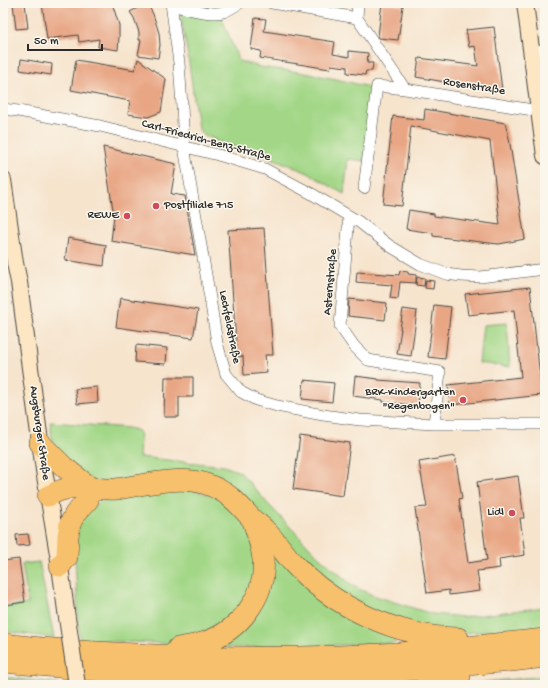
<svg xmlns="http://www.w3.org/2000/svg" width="548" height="688" font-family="'Gochi Hand',sans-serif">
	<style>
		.green { fill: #a3d787; stroke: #678159 }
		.forest { fill: #82b874; stroke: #567250 }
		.building { fill: #e8a684 }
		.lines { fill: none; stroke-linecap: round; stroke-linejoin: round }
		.street-casing { stroke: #494743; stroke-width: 12 }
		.secondary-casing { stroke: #494743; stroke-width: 18 }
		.highway-casing { stroke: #494743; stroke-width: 22 }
		.street { stroke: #fff; stroke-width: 11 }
		.secondary { stroke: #fce6c4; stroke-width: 16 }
		.highway { stroke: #f7c06c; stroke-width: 21 }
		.secondary-bridge-casing { stroke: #494743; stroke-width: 18; stroke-linecap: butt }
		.secondary-bridge { stroke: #fce6c4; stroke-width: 16 }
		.poi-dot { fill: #d1495b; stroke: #fbf7ec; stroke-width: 1.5 }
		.labels { text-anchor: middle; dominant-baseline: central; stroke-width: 3; stroke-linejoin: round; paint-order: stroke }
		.street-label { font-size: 12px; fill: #2b2b2b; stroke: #fbf7ec }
		.poi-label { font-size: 12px; fill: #2b2b2b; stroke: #fbf7ec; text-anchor: end }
	</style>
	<rect width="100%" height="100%" fill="#fbf7ec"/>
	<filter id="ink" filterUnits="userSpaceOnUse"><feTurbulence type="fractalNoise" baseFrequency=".025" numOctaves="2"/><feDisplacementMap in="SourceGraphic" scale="8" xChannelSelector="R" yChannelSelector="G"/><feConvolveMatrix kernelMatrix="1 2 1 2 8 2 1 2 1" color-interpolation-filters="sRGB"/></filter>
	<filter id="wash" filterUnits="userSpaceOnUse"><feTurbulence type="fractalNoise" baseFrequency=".012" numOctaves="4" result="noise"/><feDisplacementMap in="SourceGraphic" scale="16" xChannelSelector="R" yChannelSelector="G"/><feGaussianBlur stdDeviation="0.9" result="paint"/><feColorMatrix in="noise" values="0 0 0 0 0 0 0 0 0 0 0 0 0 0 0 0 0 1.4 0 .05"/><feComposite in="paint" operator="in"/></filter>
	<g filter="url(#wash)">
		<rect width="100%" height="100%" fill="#f6e4cd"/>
		<path class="green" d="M180,12l41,4 18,45 21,6 39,5 37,7 37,9 -8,73 -17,-2 -4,35 -36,-21 -31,-13 -58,-18 -16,-8 -5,-6 -10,-72z
			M507,323l3,44 -31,-4 4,-38z
			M50,422l79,6 10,3 1,8 -1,18 85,9 16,6 28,32 50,52 35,30 19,9 60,19 33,3 80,-10v22l-32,5 -22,-3 -38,3 -29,-5 -82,-30 -108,-106 -141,-12 -33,-23 -8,-18z
			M175,489l17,1 27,7 31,30 8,48 -22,43 -57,26 -99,-4 -2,-17 -1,-29 -2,-36 -1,-32 16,-19 20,-10z
			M267,546l125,86 4,11 -54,2 -124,3 12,-11z
			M39,562l15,76 -51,-7v-24l25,-3 -6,-40z
			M545,676v9h-75l16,-3z"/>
		<path class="forest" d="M3,677l56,6 1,2h-57z"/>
		<g id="blocks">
			<path class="building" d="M13,3h12l3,25 -12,1z
				M42,3h70l7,22v12l-1,13 -20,-3 1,-8 -20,3 -1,-7 -31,4z
				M147,3l6,11 6,19 1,12 -2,13 -20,-3 3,-15h-2v-8l-5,-14 -4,-6z
				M382,3l21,3 -5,34 -19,-2 -1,-2z
				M255,18l11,1 -2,12 71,11 -2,12 16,3v-6l19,2 -1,10h6l-1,8h-6l-1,4 -18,-2v-6l-16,-2 -1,4 -70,-11 1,-7 -10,-2z
				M494,27l8,63 -22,-2 -64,-11 3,-19 59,8 -3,-20 -6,1 -3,-17z
				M21,59l31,5 -1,11 -31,-5z
				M138,59l28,20 -5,33 -13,5 -20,-3 2,-13 -59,-11 5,-30 59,10z
				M425,109l80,14 4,15 16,101 -26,5 -10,-1 -56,-7v-3l-27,-4 3,-19 25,4v2l66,9 -10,-84 -79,-15 -9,80 -19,-2 10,-88 31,4z
				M103,147l73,17 -5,30 14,2 10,59 -84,-14 3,-25z
				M264,228l9,127h-8l2,18 -23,2 -1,-19 -6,1 -9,-127z
				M68,238l38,7 -2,21 -39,-6z
				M400,271l8,1v2l8,1v8l-16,-1 -2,17 -8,-1 2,-13 -36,-3 1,-10 42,3z
				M417,277l8,1 -1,8 -8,-1z
				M426,280l8,1 -1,8 -8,-1z
				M530,287l12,108 -92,10 -2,-20 73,-8 -7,-67 -46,5 -3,-21z
				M120,298l78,12 -5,28 -77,-11z
				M349,299l38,4 -2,17 -37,-4z
				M434,305l17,2 -6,52 -17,-2z
				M403,309l14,2 -6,45 -14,-2 4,-25h-1z
				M136,345l31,3 -1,16 -31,-2z
				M355,376l23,3v1l42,3 -2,22 -35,-3v-2l-30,-4z
				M165,377h28v20h-14v20h-15z
				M304,380l30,3 -2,19 -30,-3z
				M97,387l1,15 -21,2 -2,-15z
				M300,436l50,7 -7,53 -50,-7z
				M455,456l7,42 -3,1 9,64 19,-3 -10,-78 41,-6 6,42h-4l5,37 -26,4 1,9 -23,3 3,20 -31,4v-5l-22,3 -12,-85 12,-1 -8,-45z
				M28,534l2,11 -13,1 -1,-11z
				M19,559l6,43 -20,3 -2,-12v-32z"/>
		</g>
	</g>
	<g filter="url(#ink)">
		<use href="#blocks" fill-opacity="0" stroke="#494743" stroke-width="1"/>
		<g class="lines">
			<defs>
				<path id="street" d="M171,3l8,60 3,43 2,41 26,151 7,45 9,31 15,18 15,8 21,6 46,9 37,5 74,4h111
					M272,3l85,15 48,71 134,22
					M171,5c13,3 40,11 52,7 6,-2 11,-6 17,-9
					M357,18l1,-15
					M531,52l14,-2
					M3,109l15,2 82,15 118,29 47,14 47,25 37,22 10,6 31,24 30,18 26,10 15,2 19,1 65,-8
					M364,188l13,-102 28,3
					M349,216l-9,110 14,20 14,14 72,12 -6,52"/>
				<path id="secondary" d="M525,3l20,153
					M3,180l12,83 4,19 11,86 14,102 16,96 6,45"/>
				<path id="highway" d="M40,443l24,24 27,21
					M48,496c5,-2 9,-5 14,-6 9,-3 21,-3 30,-2 8,0 16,2 24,1 28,-4 62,-14 90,-5 21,7 31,18 45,34 4,4 10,7 14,12 10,10 18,21 27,32 41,45 105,75 166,76
					M60,566l7,-9 1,-21 2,-12 5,-10 13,-14
					M3,644c59,7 118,10 178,12 72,2 145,2 217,-3 49,-4 98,-9 147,-14
					M178,648c9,-2 19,-3 27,-6 34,-11 62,-46 58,-82 -1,-14 -6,-26 -10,-39
					M3,662l89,8 79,5h121l52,-1 55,-3 112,-10 34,-4
					M426,685l15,-6 19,-3"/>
			</defs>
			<use href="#street" class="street-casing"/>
			<use href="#secondary" class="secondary-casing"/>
			<use href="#highway" class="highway-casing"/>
			<use href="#street" class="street"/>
			<use href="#secondary" class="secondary"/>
			<use href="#highway" class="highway"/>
			<defs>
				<path id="secondary-bridge" d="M66,611l11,74"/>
			</defs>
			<use href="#secondary-bridge" class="secondary-bridge-casing"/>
			<use href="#secondary-bridge" class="secondary-bridge"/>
		</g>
	</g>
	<g class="poi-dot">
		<circle cx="156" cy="206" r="4"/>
		<circle cx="127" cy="216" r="4"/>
		<circle cx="463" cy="400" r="4"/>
		<circle cx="512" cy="513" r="4"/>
	</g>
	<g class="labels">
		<g class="street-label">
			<text transform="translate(474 87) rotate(9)">Rosenstraße</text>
			<text transform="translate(206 141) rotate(15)">Carl-Friedrich-Benz-Straße</text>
			<text transform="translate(331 282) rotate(-85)">Asternstraße</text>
			<text transform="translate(229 327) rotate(79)">Lechfeldstraße</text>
			<text transform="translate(39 433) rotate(82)">Augsburger Straße</text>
		</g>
		<g class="poi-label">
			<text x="164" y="206" text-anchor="start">Postfiliale 715</text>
			<text x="119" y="216">REWE</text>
			<text x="455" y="393">BRK-Kindergarten<tspan x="455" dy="14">"Regenbogen"</tspan></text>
			<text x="504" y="513">Lidl</text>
		</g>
	</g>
	<rect width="548" height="688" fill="none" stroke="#fbf7ec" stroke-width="16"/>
	<path d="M28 44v6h74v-6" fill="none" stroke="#2b2b2b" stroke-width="2"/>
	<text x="34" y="44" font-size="12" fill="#2b2b2b" stroke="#fbf7ec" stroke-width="3" paint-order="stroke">50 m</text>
</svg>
